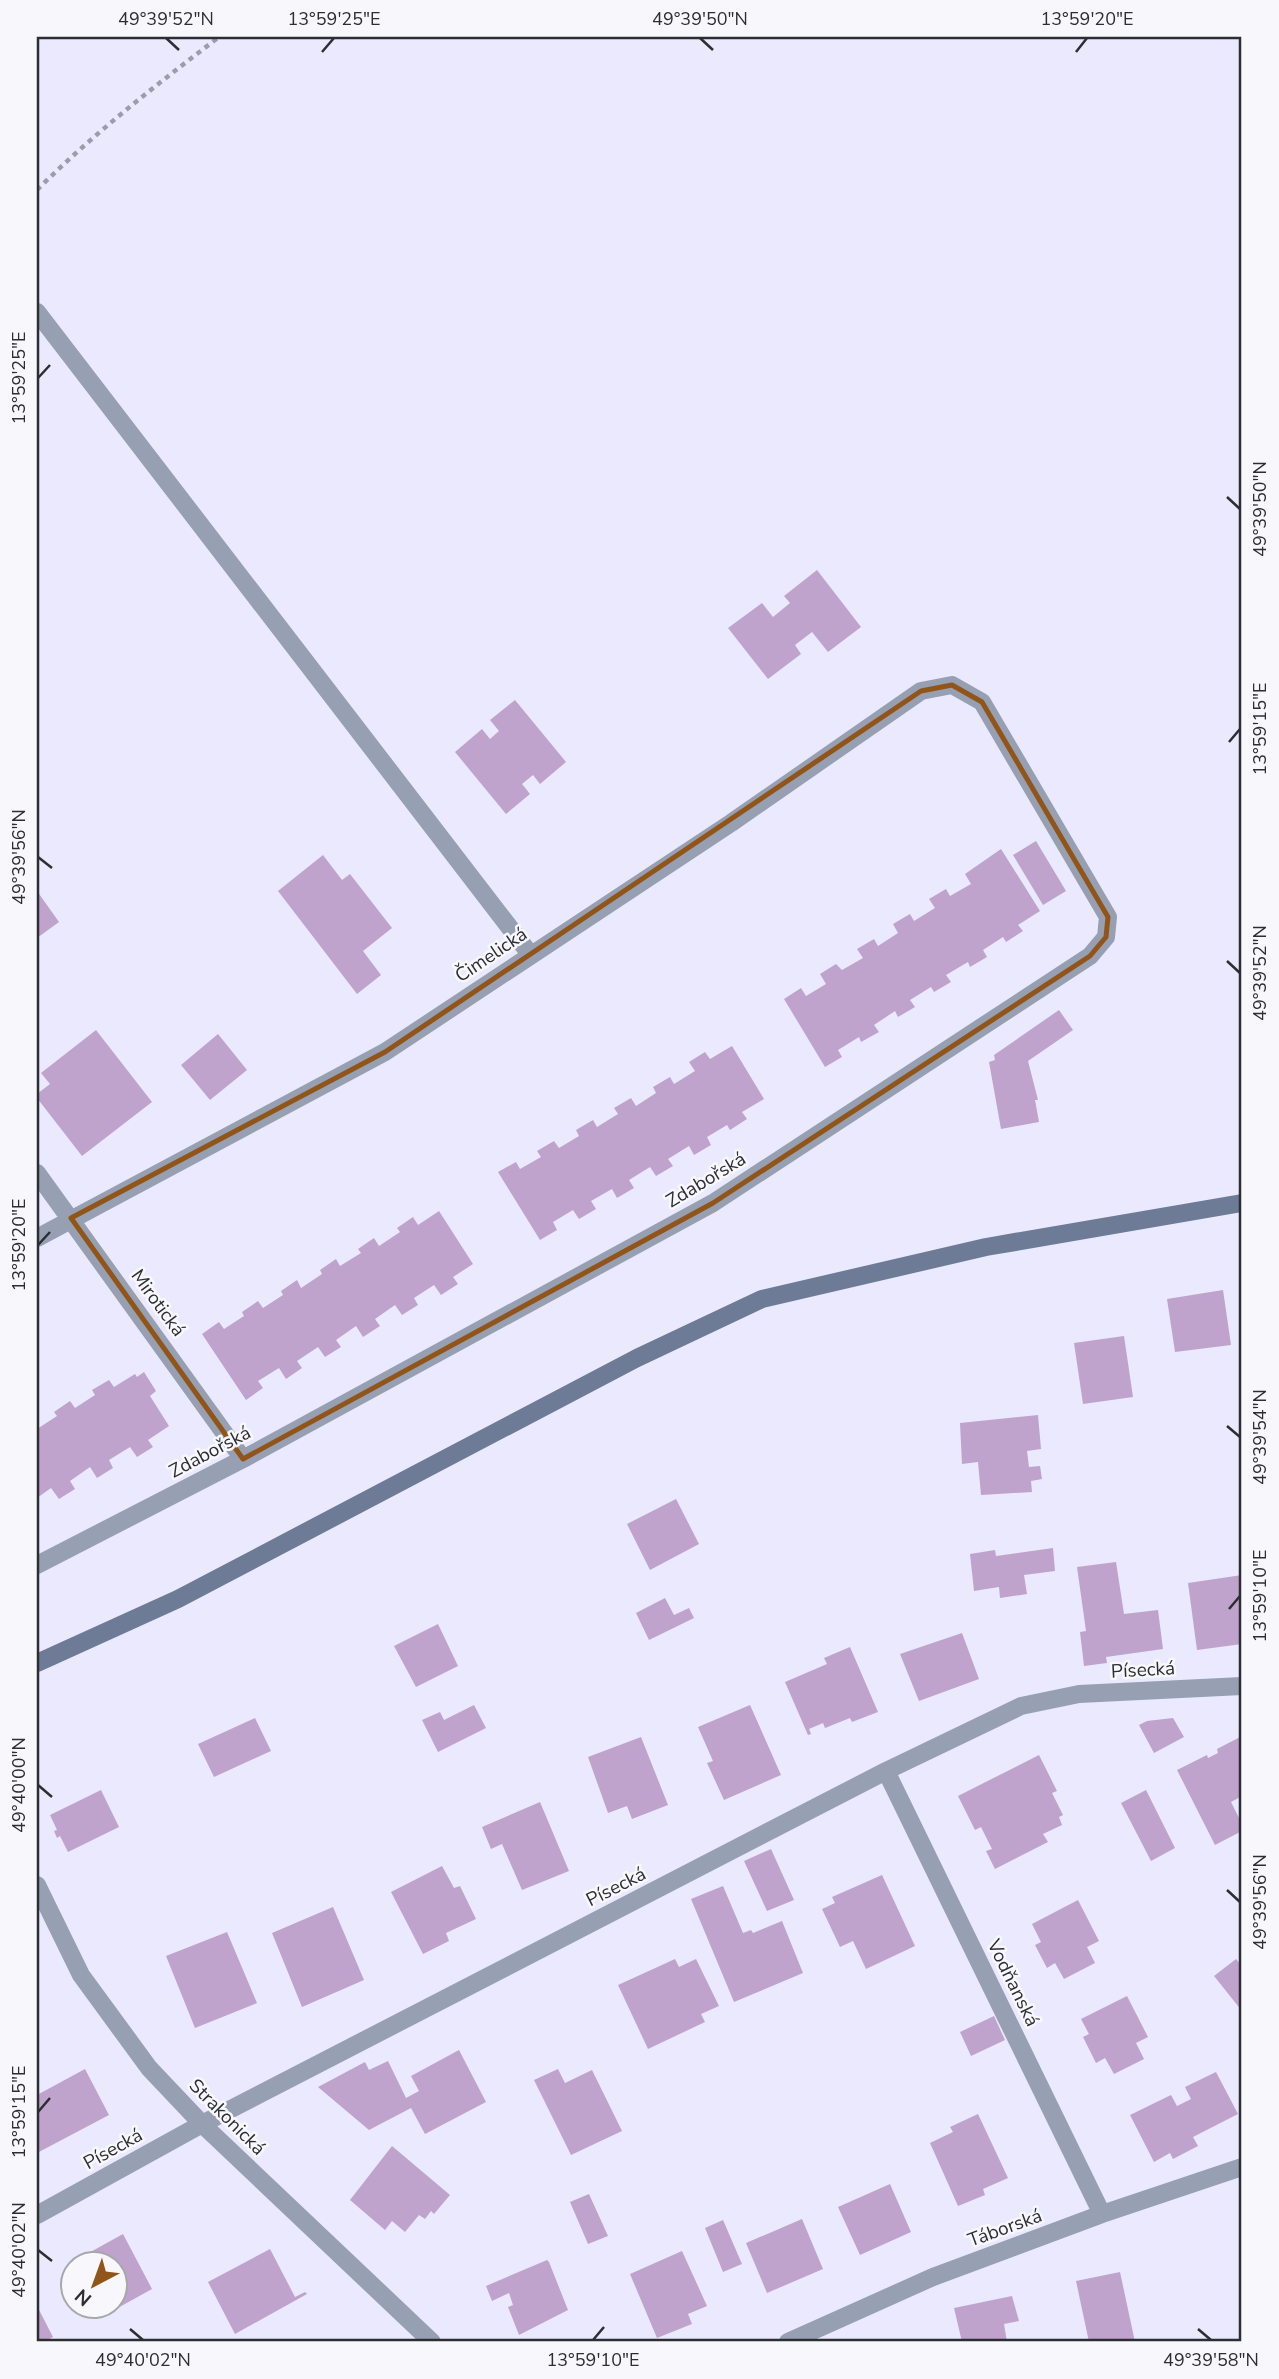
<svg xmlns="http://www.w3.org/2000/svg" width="1279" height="2379" font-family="'Nunito Sans',sans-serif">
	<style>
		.building { fill: #bfa3cc }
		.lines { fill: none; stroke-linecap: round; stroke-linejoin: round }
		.path { stroke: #9c9cab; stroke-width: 4.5; stroke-dasharray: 5 5; stroke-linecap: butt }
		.street { stroke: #96a0b2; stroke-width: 18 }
		.secondary { stroke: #6d7b96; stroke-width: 18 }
		.marked { fill: none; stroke: #925519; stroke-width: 5; stroke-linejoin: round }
		.ticks { fill: none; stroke: #2d2d34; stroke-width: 2.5 }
		.labels { text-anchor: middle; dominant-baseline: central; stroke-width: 5; stroke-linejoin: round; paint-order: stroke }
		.street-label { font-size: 19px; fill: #2d2d34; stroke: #f8f8fc }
		.neatline { fill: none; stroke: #2d2d34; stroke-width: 2.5 }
		.ticks-label { font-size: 18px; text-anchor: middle; fill: #2d2d34 }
	</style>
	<rect width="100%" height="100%" fill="#eae9fe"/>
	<path class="building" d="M817,570l44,57 -33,25 -16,-20 -17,13 6,9 -33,25 -40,-51 34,-25 11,14 17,-14 -6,-7z
		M515,700l51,62 -26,22 -7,-9 -11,9 8,10 -24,20 -51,-62 27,-23 8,10 9,-8 -9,-11z
		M1036,841l30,50 -23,14 -30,-50z
		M1001,849l39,62 -22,14 5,6 -17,11 -3,-5 -20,13 4,7 -17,10 -2,-5 -22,13 5,7 -17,10 -3,-5 -21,13 5,7 -17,10 -3,-6 -21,14 5,7 -18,10 -2,-5 -21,13 4,7 -17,10 -41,-68 17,-11 5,8 20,-12 -6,-10 16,-10 6,6 21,-12 -6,-9 17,-10 4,7 20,-13 -5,-9 17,-10 4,7 21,-13 -6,-9 17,-10 4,7 21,-12 -6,-10z
		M323,855l19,25 8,-6 42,54 -29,23 18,24 -24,19 -79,-103z
		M37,891l22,31 -22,16z
		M1059,1010l14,20 -45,31 10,39h-3l4,22 -38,7 -12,-67 6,-2 -1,-5z
		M96,1030l56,72 -70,54 -45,-58v-4l13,-10 -9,-11z
		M218,1034l29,36 -37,30 -29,-35z
		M732,1046l32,53 -22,13 5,7 -17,11 -3,-5 -20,12 4,8 -17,10 -5,-9 -21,13 5,7 -17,10 -6,-9 -21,13 5,8 -17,10 -5,-9 -21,12 5,8 -17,10 -6,-9 -20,12 4,8 -17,10 -42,-68 18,-10 4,7 21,-12 -4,-6 17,-10 5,7 20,-12 -3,-6 17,-10 4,7 21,-13 -4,-6 17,-10 5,8 20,-13 -3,-6 17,-10 4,7 21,-13 -6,-9 16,-10 5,7z
		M439,1211l34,53 -20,13 5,7 -17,11 -7,-10 -20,13 4,7 -16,10 -7,-10 -20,14 5,7 -17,11 -7,-11 -20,14 5,7 -16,10 -7,-10 -21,14 5,7 -16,11 -7,-11 -21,13 5,7 -17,12 -44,-66 17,-12 5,7 20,-13 -2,-4 16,-11 5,7 20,-13 -2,-4 16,-11 4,8 21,-14 -2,-4 16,-11 4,7 21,-13 -3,-4 16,-11 5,8 21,-14 -3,-4 16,-11 5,8z
		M1223,1290l8,55 -56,7 -8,-53z
		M1124,1336l9,61 -50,7 -9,-61z
		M144,1372l12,19 -6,5 19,30 -21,14 5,7 -16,10 -7,-10 -21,13 4,8 -16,10 -7,-11 -20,14 5,8 -16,10 -8,-11 -14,10v-69l20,-13 -3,-4 16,-11 5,7 20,-13 -3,-5 17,-10 5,7 21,-13 2,3z
		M1038,1415l3,34 -14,2 2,16 11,-1 2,13 -11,2 1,11 -51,3 -3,-33 -16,2 -2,-41z
		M676,1499l23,45 -49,26 -23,-46z
		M1053,1548l2,23 -31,4 3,19 -27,4 -1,-11 -25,4 -4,-37 25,-4 1,6z
		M1116,1562l8,52 34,-4 5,39 -57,8 1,6 -23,3 -4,-34 6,-1 -9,-64z
		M1242,1575v69l-45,6 -9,-67z
		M665,1598l9,17 15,-7 5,10 -45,22 -13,-27z
		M438,1624l20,42 -42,21 -22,-41z
		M962,1633l17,46 -60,22 -19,-47z
		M850,1647l28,65 -26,10 -2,-4 -25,10 -2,-5 -14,6 2,5 -3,1 -23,-53 42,-18 -3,-6z
		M474,1705l12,23 -48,24 -16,-32 18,-8 4,8z
		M750,1705l31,70 -57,25 -17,-37 6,-2 -15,-34z
		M255,1718l16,33 -57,26 -16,-33z
		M1173,1718l11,19 -30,16 -15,-28 8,-4z
		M1242,1736v60l-11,6 11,22v7l-27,14 -38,-75 30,-15 1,3 10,-5 -1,-4z
		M641,1737l27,68 -36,14 -5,-13 -19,7 -20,-56z
		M1039,1755l18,36 -5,2 11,22 -4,2 3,8 -19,9 5,8 -53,27 -9,-18 6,-2 -11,-22 -6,3 -17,-34z
		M101,1790l18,37 -51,25 -8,-16 -3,2 -3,-7 3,-1 -7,-15z
		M1146,1790l29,58 -24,13 -30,-58z
		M540,1802l29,69 -47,19 -20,-46 -11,5 -9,-22z
		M771,1849l23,51 -27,11 -23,-50z
		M442,1866l12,22 6,-2 16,33 -30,14 3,8 -26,13 -32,-62z
		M882,1875l33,71 -49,23 -13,-28 -13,6 -18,-38 13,-6 -3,-6z
		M723,1886l20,47 8,-3 2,3 29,-12 21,52 -69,29 -43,-103z
		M1078,1900l21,41 -12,6 8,16 -31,16 -9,-16 -8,5 -12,-23 6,-3 -9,-18z
		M333,1907l31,73 -62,27 -30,-74z
		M227,1932l30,71 -62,25 -29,-72z
		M675,1959l4,8 17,-8 23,47 -18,8 4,8 -57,27 -30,-64z
		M1236,1959l6,7v45l-28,-35z
		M1127,1996l21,41 -12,6 8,16 -30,15 -9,-16 -9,5 -13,-26 6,-3 -8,-15z
		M994,2016l11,24 -34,16 -11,-24z
		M459,2050l27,52 -61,32 -14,-26 -42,22 -51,-43 47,-25 4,8 19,-9 18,37 13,-7 -8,-15z
		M85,2069l24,46 -72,38v-58z
		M558,2069l7,14 27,-13 30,61 -51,24 -37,-75z
		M1216,2072l22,42 -45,23 5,9 -25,13 -3,-6 -16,9 -24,-47 41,-20 6,11 14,-7 -6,-12z
		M978,2114l30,64 -25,11 2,6 -27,11 -28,-63 23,-11 -3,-5z
		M392,2146l58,49 -16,19 -3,-3 -6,8 -6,-4 -14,17 -13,-11 -7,9 -35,-30z
		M890,2184l21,48 -51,23 -22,-48z
		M589,2194l19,42 -20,8 -18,-42z
		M802,2219l21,50 -56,24 -21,-50z
		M723,2220l19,44 -19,8 -18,-44z
		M123,2234l29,55 -47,26 -5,-9h16v-42h-39l-1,-4z
		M270,2249l25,48 10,-5 2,2 -72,40 -27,-52z
		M682,2251l25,55 -19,8 4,10 -35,14 -27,-64z
		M547,2260l2,2 19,48 -49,25 -11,-28 5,-2 -4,-12 -17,8 -6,-15z
		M1120,2272l15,70h-46l-13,-61z
		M1012,2296l7,25 -15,3 3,18h-45l-8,-34z
		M37,2306l16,31 -9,5h-7z"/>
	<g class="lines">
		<path class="path" d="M37,190c56,-56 119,-105 182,-153"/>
		<path class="street" d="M37,312l493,642
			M37,1173l206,286
			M37,1238l348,-186 346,-229 190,-132 31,-6 30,17 126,215 -2,20 -16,19 -377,247 -470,256 -206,106
			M886,1771l216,443
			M37,1885l44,90 68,93 53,56 230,218
			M37,2215l165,-91 684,-353 135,-65 58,-12 163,-8
			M788,2342l145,-65 169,-63 140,-47"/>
		<path class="secondary" d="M37,1663l141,-64 459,-241 125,-59 224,-52 256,-44"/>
	</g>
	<path class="marked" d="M952,685l30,17 126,215 -2,20 -16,19 -377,247 -470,256 -172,-241 314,-166 536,-361z"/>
	<path class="ticks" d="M166,38l13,12M700,38l13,12M322,52l12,-14M1076,52l11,-14M38,378l12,-13M1227,497l13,12M1229,742l11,-13M38,857l14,11M1227,961l13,12M38,1245l12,-13M1227,1426l13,11M1229,1609l11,-13M38,1785l14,12M1227,1890l13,12M38,2112l12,-14M38,2250l14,11M130,2329l13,11M1198,2329l13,11M593,2340l11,-13"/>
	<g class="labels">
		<g class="street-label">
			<text transform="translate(491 955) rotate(-34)">Čimelická</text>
			<text transform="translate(706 1180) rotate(-31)">Zdabořská</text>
			<text transform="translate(158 1303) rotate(54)">Mirotická</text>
			<text transform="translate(210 1452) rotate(-28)">Zdabořská</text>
			<text transform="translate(1143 1670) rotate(-3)">Písecká</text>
			<text transform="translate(616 1887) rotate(-27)">Písecká</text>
			<text transform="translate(1013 1983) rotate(64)">Vodňanská</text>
			<text transform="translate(227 2117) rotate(45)">Strakonická</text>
			<text transform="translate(113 2149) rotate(-29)">Písecká</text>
			<text transform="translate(1005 2228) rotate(-20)">Táborská</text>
		</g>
	</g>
	<rect width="1279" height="2379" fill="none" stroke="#f8f8fc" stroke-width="77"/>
	<g transform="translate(94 2285) rotate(221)"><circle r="33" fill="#f8f8fc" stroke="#a7a7ac" stroke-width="2"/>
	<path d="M0-5L12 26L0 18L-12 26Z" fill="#925519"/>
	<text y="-10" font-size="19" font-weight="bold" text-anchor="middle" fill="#2d2d34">N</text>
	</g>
	<rect x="38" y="38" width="1202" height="2302" class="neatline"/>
	<g class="ticks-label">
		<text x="166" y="25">49°39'52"N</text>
		<text x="334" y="25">13°59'25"E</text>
		<text x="700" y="25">49°39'50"N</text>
		<text x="1087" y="25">13°59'20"E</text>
		<text transform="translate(19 378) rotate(-90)" y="6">13°59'25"E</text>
		<text transform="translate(1260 509) rotate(-90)" y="6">49°39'50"N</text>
		<text transform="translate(1260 729) rotate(-90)" y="6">13°59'15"E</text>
		<text transform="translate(19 857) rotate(-90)" y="6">49°39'56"N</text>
		<text transform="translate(1260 973) rotate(-90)" y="6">49°39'52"N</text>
		<text transform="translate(19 1245) rotate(-90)" y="6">13°59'20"E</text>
		<text transform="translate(1260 1437) rotate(-90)" y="6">49°39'54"N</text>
		<text transform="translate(1260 1596) rotate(-90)" y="6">13°59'10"E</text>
		<text transform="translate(19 1785) rotate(-90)" y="6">49°40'00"N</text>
		<text transform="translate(1260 1902) rotate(-90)" y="6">49°39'56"N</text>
		<text transform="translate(19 2112) rotate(-90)" y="6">13°59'15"E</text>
		<text transform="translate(19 2250) rotate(-90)" y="6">49°40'02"N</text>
		<text x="143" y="2366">49°40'02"N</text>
		<text x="593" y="2366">13°59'10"E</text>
		<text x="1211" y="2366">49°39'58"N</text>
	</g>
</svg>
